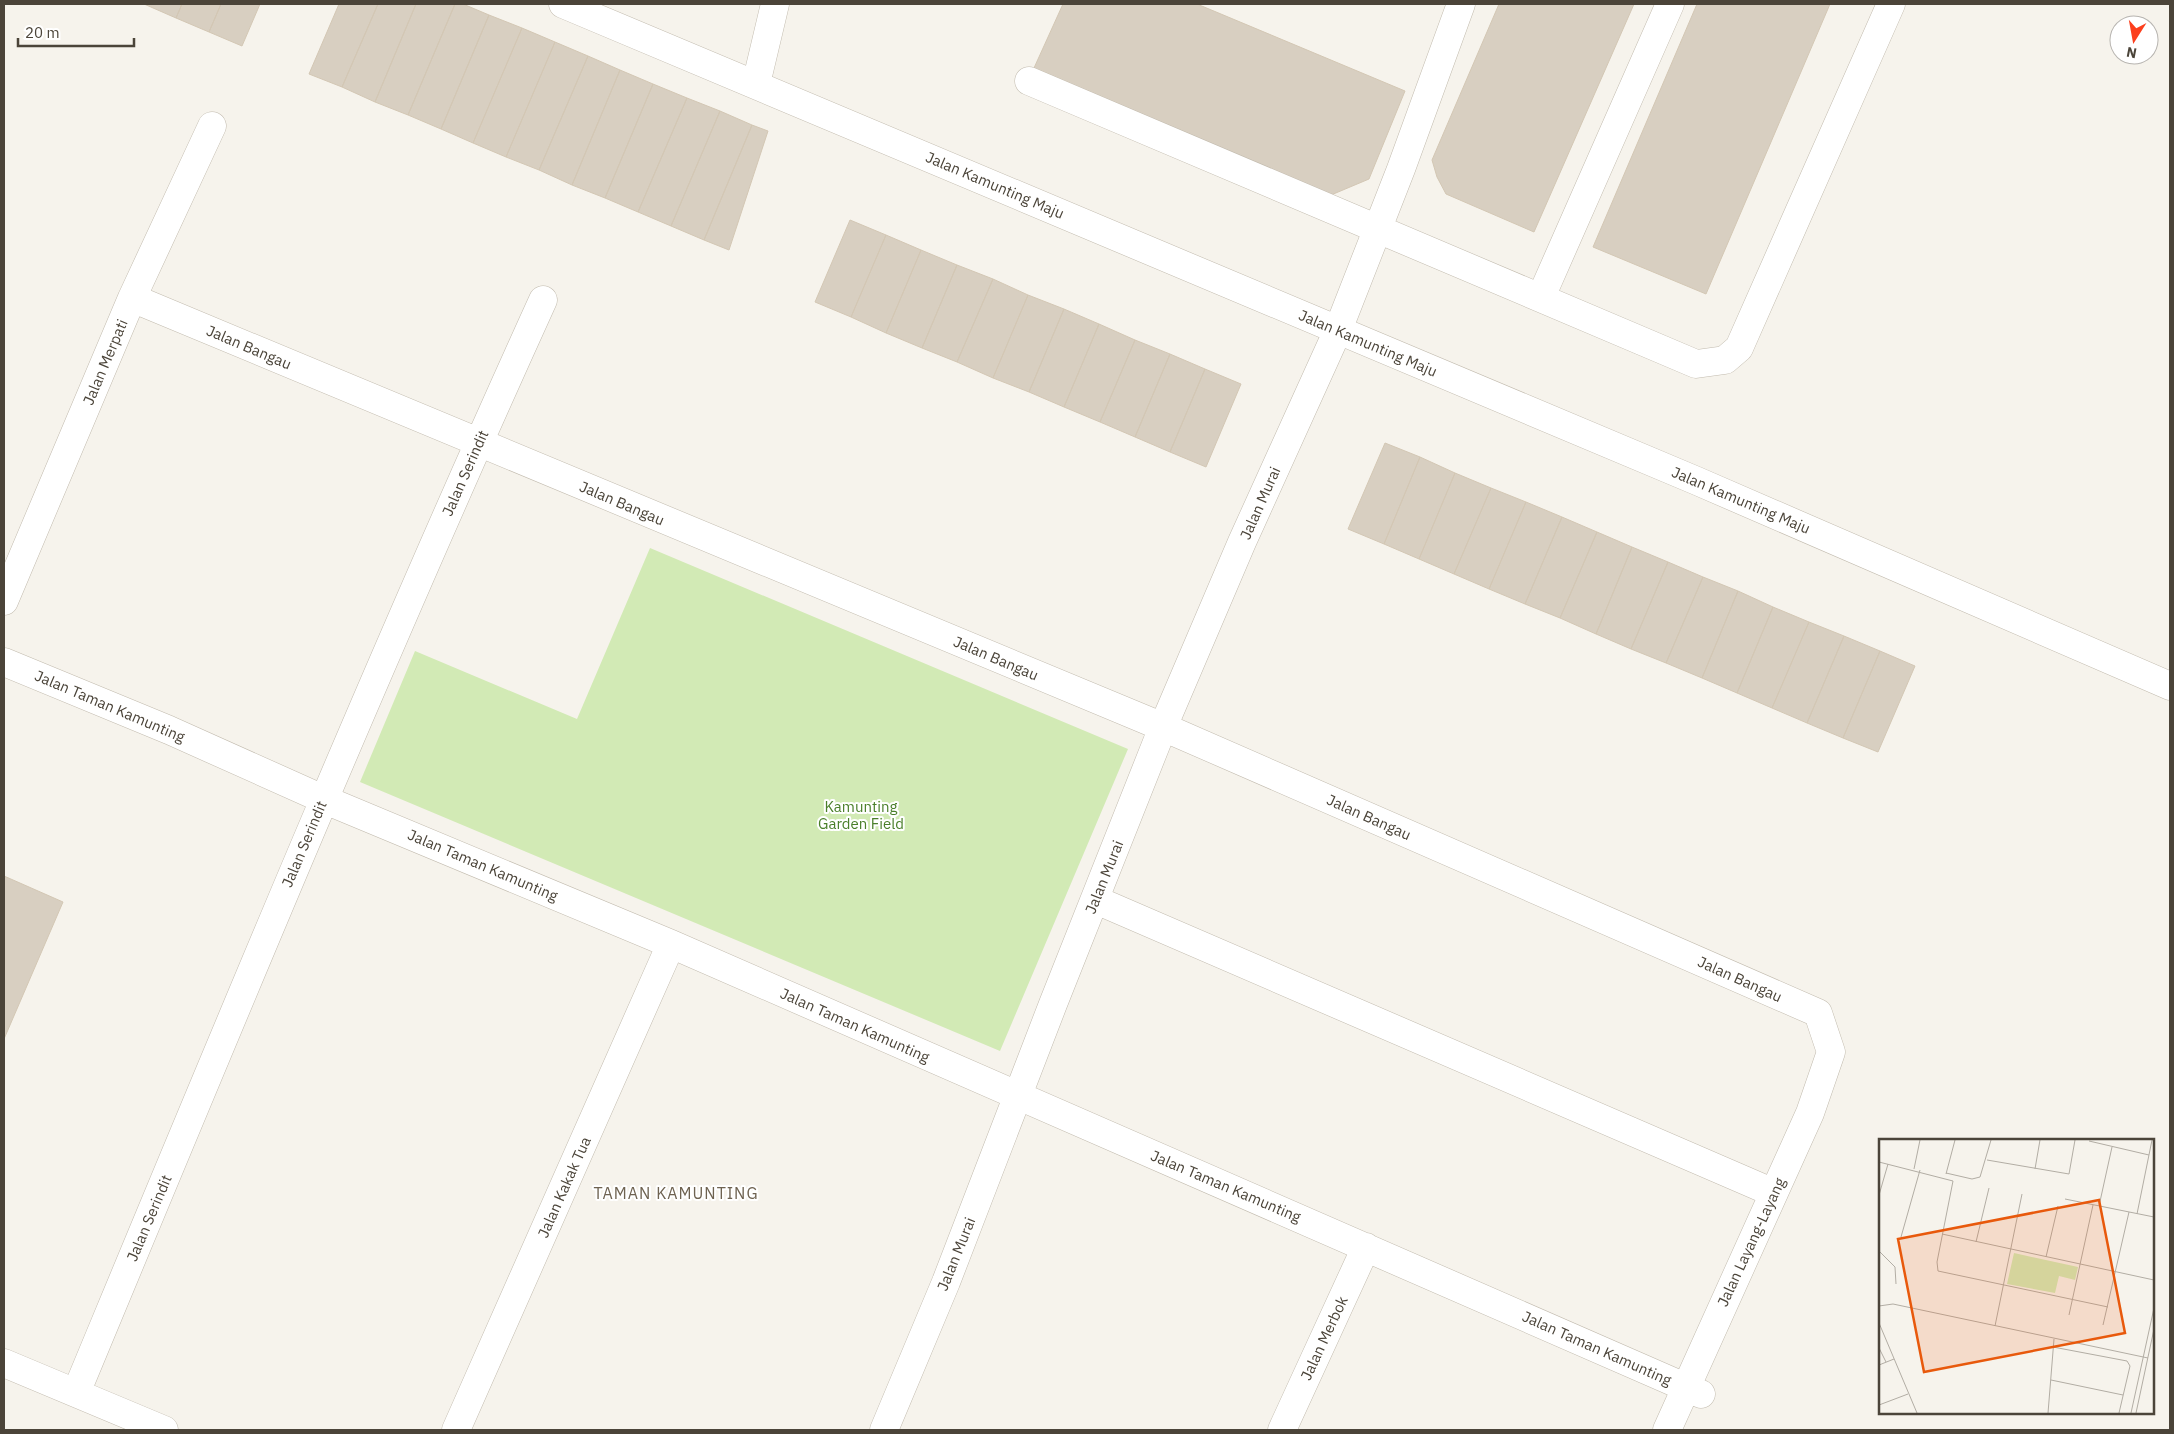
<svg xmlns="http://www.w3.org/2000/svg" width="2174" height="1434" font-family="'IBM Plex Sans',sans-serif">
	<style>
		.green { fill: #d2eab5 }
		.building { fill: #d8cfc1; stroke: #d3c7b4 }
		.lines { fill: none; stroke-linecap: round; stroke-linejoin: round }
		.minor-casing { stroke: #c2bbae; stroke-width: 29 }
		.minor { stroke: #fff; stroke-width: 28 }
		.labels { text-anchor: middle; dominant-baseline: central; stroke-width: 4; stroke-linejoin: round; paint-order: stroke }
		.street-label { font-size: 15px; fill: #4b4439; stroke: #fff }
		.park-label { font-size: 15px; fill: #4a7f2a; stroke: #fff }
		.neighbourhood-label { font-size: 16px; letter-spacing: 1px; fill: #6e6250; stroke: #fff }
		.inset-road { fill: none; stroke: #b2ada4; stroke-width: 1 }
		.view { fill: #e8590c; fill-opacity: 0.15; stroke: #e8590c; stroke-width: 2.5 }
		.inset-edge { fill: none; stroke: #4b4439; stroke-width: 2.5 }
	</style>
	<rect width="100%" height="100%" fill="#f6f3ec"/>
	<path class="green" d="M650,548l478,201 -128,302 -640,-269 55,-131 162,68z"/>
	<path class="building" d="M144,4h38l-6,14z
		M182,4h39l-12,28 -33,-14z
		M221,4h39l-18,42 -33,-14z
		M339,4h39l-36,83 -33,-13z
		M378,4h38l-41,98 -33,-15z
		M416,4h39l-47,111 -33,-13z
		M455,4h8l26,11 -48,114 -33,-14z
		M1063,4h134l208,87 -36,88 -38,16 -297,-127z
		M1499,4h135l-100,228 -88,-38 -9,-17 -5,-17z
		M1697,4h133l-124,290 -113,-47z
		M489,15l33,13 -49,115 -32,-14z
		M522,28l33,14 -49,115 -33,-14z
		M555,42l33,14 -49,114 -33,-13z
		M588,56l32,14 -48,115 -33,-15z
		M620,70l33,14 -48,114 -33,-13z
		M653,84l34,14 -49,114 -33,-14z
		M687,98l33,13 -49,115 -33,-14z
		M720,111l32,14 -48,115 -33,-14z
		M752,125l16,6 -39,119 -25,-10z
		M850,220l36,15 -35,82 -36,-15z
		M886,235l35,15 -35,83 -35,-16z
		M921,250l36,15 -35,83 -36,-15z
		M957,265l36,14 -36,83 -35,-14z
		M993,279l35,16 -35,83 -36,-16z
		M1028,295l36,14 -35,83 -36,-14z
		M1064,309l35,15 -35,83 -35,-15z
		M1099,324l36,16 -35,82 -36,-15z
		M1135,340l35,14 -35,83 -35,-15z
		M1170,354l35,15 -35,83 -35,-15z
		M1205,369l36,15 -35,83 -36,-15z
		M1385,443l35,14 -36,87 -36,-15z
		M1420,457l35,16 -36,86 -35,-15z
		M1455,473l36,15 -37,86 -35,-15z
		M1491,488l35,14 -37,87 -35,-15z
		M1526,502l36,15 -37,87 -36,-15z
		M1562,517l35,15 -37,86 -35,-14z
		M1597,532l35,15 -36,87 -36,-16z
		M1632,547l36,15 -37,87 -35,-15z
		M1668,562l35,15 -37,86 -35,-14z
		M1703,577l35,14 -36,87 -36,-15z
		M1738,591l35,16 -36,86 -35,-15z
		M1773,607l36,15 -37,86 -35,-15z
		M1809,622l35,14 -37,87 -35,-15z
		M1844,636l36,15 -37,87 -36,-15z
		M1880,651l35,15 -37,86 -35,-14z
		M4,876l59,26 -59,137z"/>
	<g class="lines">
		<defs>
			<path id="minor" d="M563,4l1134,477 473,205
				M1029,81l667,283 29,-4 14,-12 152,-344
				M756,84l19,-80
				M1541,297l129,-293
				M132,298l1031,429 655,286 13,39 -21,61 -143,317
				M4,601l128,-303 80,-172
				M4,662l165,68 154,69 348,145 1030,450
				M1096,900l678,293
				M4,1363l160,67
				M76,1393c152,-366 303,-732 467,-1093
				M456,1430l215,-486
				M884,1430l62,-148 107,-278 110,-277 79,-185 96,-212 63,-161 60,-165
				M1282,1430l84,-183"/>
		</defs>
		<use href="#minor" class="minor-casing"/>
		<use href="#minor" class="minor"/>
	</g>
	<g class="labels">
		<g class="street-label">
			<text transform="translate(995 185) rotate(23)">Jalan Kamunting Maju</text>
			<text transform="translate(1368 343) rotate(23)">Jalan Kamunting Maju</text>
			<text transform="translate(249 347) rotate(23)">Jalan Bangau</text>
			<text transform="translate(105 362) rotate(-67)">Jalan Merpati</text>
			<text transform="translate(465 473) rotate(-66)">Jalan Serindit</text>
			<text transform="translate(1741 500) rotate(23)">Jalan Kamunting Maju</text>
			<text transform="translate(622 503) rotate(23)">Jalan Bangau</text>
			<text transform="translate(1260 503) rotate(-66)">Jalan Murai</text>
			<text transform="translate(996 658) rotate(23)">Jalan Bangau</text>
			<text transform="translate(110 706) rotate(23)">Jalan Taman Kamunting</text>
			<text transform="translate(1369 817) rotate(24)">Jalan Bangau</text>
			<text transform="translate(304 844) rotate(-67)">Jalan Serindit</text>
			<text transform="translate(483 865) rotate(23)">Jalan Taman Kamunting</text>
			<text transform="translate(1104 877) rotate(-68)">Jalan Murai</text>
			<text transform="translate(1740 979) rotate(24)">Jalan Bangau</text>
			<text transform="translate(855 1025) rotate(24)">Jalan Taman Kamunting</text>
			<text transform="translate(1226 1186) rotate(23)">Jalan Taman Kamunting</text>
			<text transform="translate(564 1187) rotate(-66)">Jalan Kakak Tua</text>
			<text transform="translate(149 1218) rotate(-67)">Jalan Serindit</text>
			<text transform="translate(1751 1242) rotate(-65)">Jalan Layang-Layang</text>
			<text transform="translate(956 1254) rotate(-68)">Jalan Murai</text>
			<text transform="translate(1324 1338) rotate(-65)">Jalan Merbok</text>
			<text transform="translate(1597 1348) rotate(24)">Jalan Taman Kamunting</text>
		</g>
		<g class="park-label">
			<text x="861" y="806">Kamunting<tspan x="861" dy="17">Garden Field</tspan></text>
		</g>
		<g class="neighbourhood-label">
			<text x="676" y="1193">TAMAN KAMUNTING</text>
		</g>
	</g>
	<g transform="translate(1879 1139)">
		<rect width="275" height="275" fill="#f6f3ec"/>
		<path d="M135,114l64,14 -3,13 -16,-4 -4,17 -48,-9z" fill="#d2eab5"/>
		<path class="inset-road" d="M210,2l60,14M108,21l82,14 6,-34M0,23l74,19 -16,81 1,9 170,36M35,30l6,-29M156,30l5,-29M67,34l26,6 8,-2 11,-37M67,35l9,-34M0,56l9,-31M186,60l89,18M220,67l13,-59M258,75l15,-74M63,95l212,46M22,98l19,-67M97,103l13,-54M0,112l16,16 1,17M167,118l12,-51M0,167l14,-2 255,54M190,176l24,-110M0,184l38,90M224,186l26,-113M116,187l27,-132M174,208l74,14 3,5 -11,47M0,209l7,14M0,226l15,-6M172,241l72,15M0,266l29,-11M169,274l6,-74M252,274l23,-105M257,274l18,-84"/>
		<path class="view" d="M220,61l26,133 -201,39 -26,-133z"/>
		<rect width="275" height="275" class="inset-edge"/>
	</g>
	<rect width="2174" height="1434" fill="none" stroke="#4b4439" stroke-width="10"/>
	<g transform="translate(2134 40) rotate(191)"><circle r="24" fill="#ffffff" stroke="#b7b4b0"/>
	<path d="M0-4L9 19L0 12L-9 19Z" fill="#fc3f1d"/>
	<text y="-8" font-size="14" font-weight="bold" text-anchor="middle" fill="#4b4439">N</text>
	</g>
	<path d="M18 38v8h116v-8" fill="none" stroke="#4b4439" stroke-width="2.5"/>
	<text x="25" y="38" font-size="15" fill="#4b4439" stroke="#ffffff" stroke-width="4" paint-order="stroke">20 m</text>
</svg>
